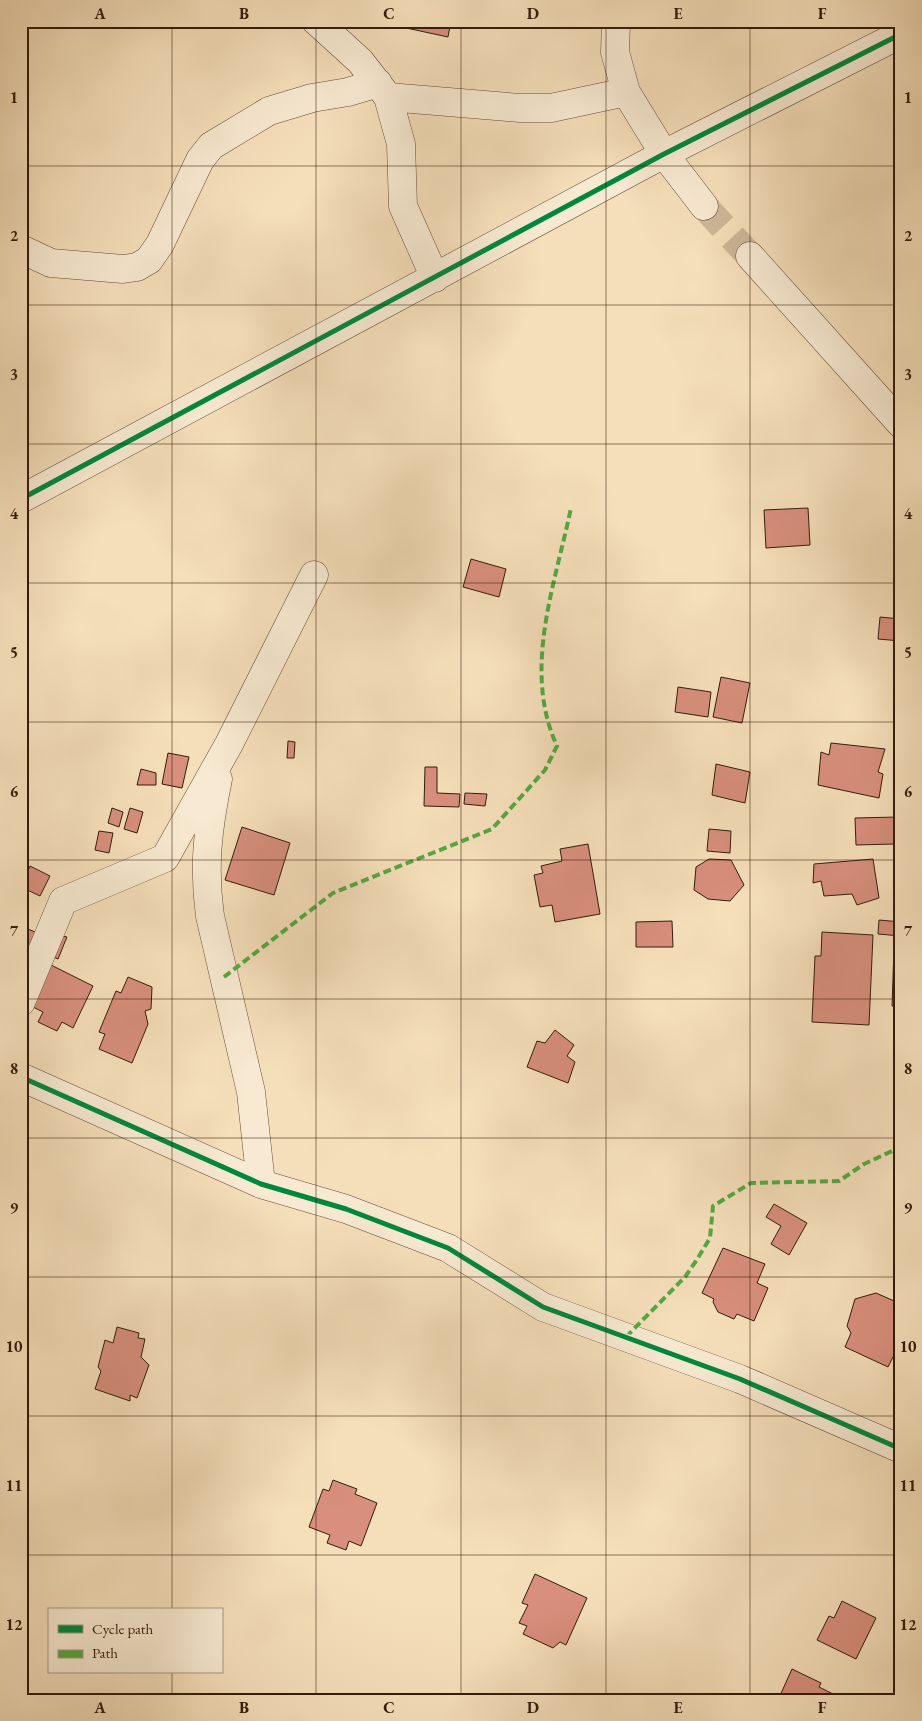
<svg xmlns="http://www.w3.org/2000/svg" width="922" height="1721" font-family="'EB Garamond',serif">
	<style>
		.building { fill: #d88f7d; stroke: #331b0a }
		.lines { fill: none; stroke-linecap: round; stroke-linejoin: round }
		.minor-tunnel { stroke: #ceb897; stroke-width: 28; stroke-dasharray: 28 14; stroke-linecap: butt }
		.minor-casing { stroke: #644c36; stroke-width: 29 }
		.minor { stroke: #f8ead2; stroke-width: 28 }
		.quiet { stroke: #54a941; stroke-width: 4; stroke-dasharray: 8 4; stroke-linecap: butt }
		.cycleway-casing { stroke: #f8ead2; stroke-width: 8 }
		.cycleway { stroke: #00873e; stroke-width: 5 }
		.grid { fill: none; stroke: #331b0a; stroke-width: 1; stroke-opacity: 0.55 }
		.neatline { fill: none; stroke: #331b0a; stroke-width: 2 }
		.grid-label { font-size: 16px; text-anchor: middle; font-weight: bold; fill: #331b0a }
	</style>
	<rect width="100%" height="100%" fill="#f5dfba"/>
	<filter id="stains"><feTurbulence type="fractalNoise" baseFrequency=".004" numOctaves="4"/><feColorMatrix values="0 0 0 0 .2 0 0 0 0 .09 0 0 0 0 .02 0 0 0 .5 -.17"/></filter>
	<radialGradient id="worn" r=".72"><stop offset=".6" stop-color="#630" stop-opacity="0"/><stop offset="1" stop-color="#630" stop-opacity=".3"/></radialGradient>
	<path class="building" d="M398,21h53l-3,16 -51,-11z
		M808,508l2,37 -44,3 -2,-38z
		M471,559l35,10 -7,28 -36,-10z
		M880,617l21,2v22l-23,-2z
		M721,677l29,6 -8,40 -29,-6z
		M678,687l33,5 -3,25 -33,-5z
		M288,741l7,1 -1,16h-7z
		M831,743l54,6 -7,23 5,2 -4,24 -61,-13 3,-33 8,3z
		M168,753l21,4 -7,31 -20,-4z
		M716,764l34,8 -5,31 -33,-8z
		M425,767h12v26l23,1 -1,13 -35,-1z
		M141,769l15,4v12h-19z
		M465,793l22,1 -2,12 -21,-2z
		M112,808l11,4 -4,15 -11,-4z
		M130,808l13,4 -6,21 -13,-4z
		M898,817v19l-4,8 -38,1 -1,-27z
		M242,827l48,16 -16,52 -49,-15z
		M709,829l22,2 -1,22 -23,-2z
		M99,831l14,2 -4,20 -14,-3z
		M588,844l12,70 -45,8 -3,-17 -12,2 -6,-32 9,-2 -2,-7 21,-5 -2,-12z
		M709,859l22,1 13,25 -14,16 -22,-2 -14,-9 2,-23z
		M873,859l6,39 -22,7 -5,-11 -28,2 -3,-15 -8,2 1,-19z
		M30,866l20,10 -10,20 -19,-9z
		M879,920l22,2v14l-23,-2z
		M672,921l1,26h-37v-25z
		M21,926l21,9 -21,47z
		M822,932l51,3 -4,90 -57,-3 3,-66h6z
		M57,935l10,2 -9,22 -9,-4z
		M894,948l7,1v58l-9,-1z
		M51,965l42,21 -20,42 -11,-6 -5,9 -19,-9 5,-10 -12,-6z
		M128,977l24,10 -1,22 -6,2 3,13 -16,39 -33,-14 6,-15 -6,-2 17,-41 5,2z
		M555,1030l19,15 -7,11 8,6 -7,21 -41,-16 10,-26 8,2z
		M774,1204l33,19 -18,32 -18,-11 10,-18 -15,-9z
		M723,1248l42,16 -8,19 11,5 -14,33 -17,-7 -3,5 -16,-7 -5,-10 1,-3 -12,-6z
		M876,1293l25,11v37l-13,26 -43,-20 6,-14 -4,-7 8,-27z
		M117,1327l22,6 -1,5 7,1 -4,18 8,8 -12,33 -7,-3v6l-35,-12 6,-18 -3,-4 7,-27 8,3z
		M333,1480l24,9 -2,5 22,9 -16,43 -12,-5 -3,9 -19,-7 3,-8 -21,-8 14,-38 6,2z
		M535,1574l52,24 -21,47 -6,-3 -7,6 -30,-14 4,-8 -8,-3 9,-18 -6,-2z
		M842,1601l34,17 -20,41 -39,-19 12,-24 5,2z
		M792,1669l29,14 -2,4 26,13h-67z"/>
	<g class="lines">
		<path class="minor-tunnel" d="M704,206l46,50"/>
		<defs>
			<path id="minor" d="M316,21l44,40 28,36 13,47 2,62 32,72
				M616,21l-1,31 11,40 38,62 40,52
				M388,97l132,11h31l75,-16
				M21,249l30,14 72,6 14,-2 12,-7 11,-16 40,-84 11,-14 58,-35 43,-13 36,-6 30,-9
				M750,256l151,168
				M21,499l643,-345 237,-120
				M218,779c-10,48 -15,88 -8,137l41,176 10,92
				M21,1002l42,-101 102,-43 64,-114 85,-169
				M21,1077l240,107 85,25 102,39 95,59 197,72 161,70"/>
		</defs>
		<use href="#minor" class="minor-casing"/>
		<use href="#minor" class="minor"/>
		<path class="quiet" d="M224,977l109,-84 159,-64 53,-59 12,-24c-35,-76 -2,-161 14,-238
			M626,1337l59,-60 11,-16 14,-23 3,-32 38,-23 88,-2 25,-17 37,-17"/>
		<defs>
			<path id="cycleway" d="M21,499l643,-345 237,-120
				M21,1077l240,107 85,25 102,39 95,59 197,72 161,70"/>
		</defs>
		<use href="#cycleway" class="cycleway-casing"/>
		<use href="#cycleway" class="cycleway"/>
	</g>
	<path class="grid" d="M172,21v1589M316,21v1679M461,21v1679M606,21v1679M750,21v1679M21,166h880M21,305h880M21,444h880M21,583h880M21,722h880M21,860h880M21,999h880M21,1138h880M21,1277h880M21,1416h880M21,1555h880M172,1672v28"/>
	<rect width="922" height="1721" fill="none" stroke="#f5dfba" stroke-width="55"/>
	<rect x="48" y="1608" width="175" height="65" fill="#f8ead2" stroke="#a99782"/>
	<rect x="58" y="1625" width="25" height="8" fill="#00873e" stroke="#a99782"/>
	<text x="92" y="1634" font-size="15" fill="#331b0a">Cycle path</text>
	<rect x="58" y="1650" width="25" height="8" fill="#54a941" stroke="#a99782"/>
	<text x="92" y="1658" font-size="15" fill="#331b0a">Path</text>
	<rect x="28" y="28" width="866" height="1666" class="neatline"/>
	<g class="grid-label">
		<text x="100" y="19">A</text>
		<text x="244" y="19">B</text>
		<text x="389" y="19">C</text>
		<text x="533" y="19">D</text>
		<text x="678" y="19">E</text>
		<text x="822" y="19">F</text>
		<text x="14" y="103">1</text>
		<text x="908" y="103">1</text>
		<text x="14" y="241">2</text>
		<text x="908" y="241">2</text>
		<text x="14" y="380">3</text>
		<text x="908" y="380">3</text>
		<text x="14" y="519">4</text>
		<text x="908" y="519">4</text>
		<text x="14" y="658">5</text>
		<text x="908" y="658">5</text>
		<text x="14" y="797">6</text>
		<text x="908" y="797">6</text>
		<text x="14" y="936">7</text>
		<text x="908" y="936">7</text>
		<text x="14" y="1074">8</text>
		<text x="908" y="1074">8</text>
		<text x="14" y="1213">9</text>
		<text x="908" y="1213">9</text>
		<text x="14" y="1352">10</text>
		<text x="908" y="1352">10</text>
		<text x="14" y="1491">11</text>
		<text x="908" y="1491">11</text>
		<text x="14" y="1630">12</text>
		<text x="908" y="1630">12</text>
		<text x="100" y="1713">A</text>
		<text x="244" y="1713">B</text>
		<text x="389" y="1713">C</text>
		<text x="533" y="1713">D</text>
		<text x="678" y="1713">E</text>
		<text x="822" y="1713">F</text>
	</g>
	<rect width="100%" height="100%" filter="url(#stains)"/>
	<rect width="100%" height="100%" fill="url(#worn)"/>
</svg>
